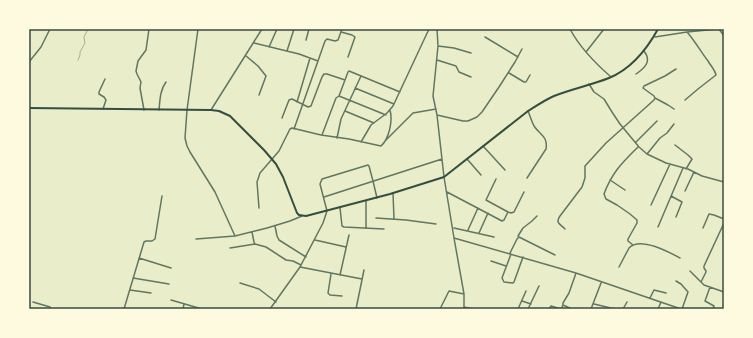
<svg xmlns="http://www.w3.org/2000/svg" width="753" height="338" font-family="Cabin,sans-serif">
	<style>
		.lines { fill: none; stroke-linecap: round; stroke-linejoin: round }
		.stream { stroke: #a3b18a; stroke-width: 1 }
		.minor { stroke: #617663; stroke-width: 1.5 }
		.secondary { stroke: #344e41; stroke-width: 2 }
		.neatline { fill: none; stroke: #344e41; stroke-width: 1.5 }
	</style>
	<rect width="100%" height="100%" fill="#e9edc9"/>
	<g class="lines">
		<path class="stream" d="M78,60l2,-5v-3l5,-9 -1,-6 4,-8"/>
		<path class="minor" d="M198,29l-11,81 -2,28 2,8 3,6 25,40 20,44
			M437,29l1,17 -5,50 4,19 7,62 10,61 10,56v15
			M570,29c10,19 25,34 41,48
			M719,29l5,7
			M341,32l11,3 3,2 -7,20
			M485,37l33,20
			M655,37l32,-5 31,-3
			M306,40l3,-11
			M254,43l45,11 19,7
			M438,46l16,2 17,5
			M269,47l8,-18
			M287,51l7,-22
			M586,52l18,-23
			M246,56l12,10 8,10 -7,19
			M437,60l19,6 3,6 12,5
			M29,62l12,-15 9,-18
			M509,73l15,9h2l4,-7
			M636,74c9,-6 16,-13 8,-23
			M589,84l5,8 10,7 8,13 8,12 19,23 8,7 19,9 22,6 14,7 22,6
			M355,88l39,16
			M339,96l9,-24 1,-1 51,21
			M655,98l13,7 6,4
			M685,100l13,-11 18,-14c-1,-5 -5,-9 -8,-14 -7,-9 -13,-20 -21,-29
			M297,102l13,-44
			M103,109l3,-9 -2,-3 -5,-3v-2l6,-13
			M144,110l-4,-22 1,-6 -4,-8 -1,-3 2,-10 8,-11 3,-21
			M159,110c1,-10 1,-20 7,-28
			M211,110l51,-81
			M345,111l29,12
			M437,115l26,6h5l9,-4 5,-5 17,-25 16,-25 7,-13
			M282,118l7,-18 3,-1 16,8 3,-1 11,-29 2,-3h3l18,6
			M294,129l31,-88 2,-2 8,2 3,-1 4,-11
			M322,135l14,-37 3,-2 47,19
			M337,138l4,-19 20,-43
			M386,140l27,-27 23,-4
			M361,142l10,-17 16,-12 6,-7 36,-77
			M636,142l21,-21
			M675,145l13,10 4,4 -6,10
			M483,146l22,24
			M647,154l13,-16 7,-5 7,-9
			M467,159l14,16
			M527,178l19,-29c2,-13 -6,-14 -12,-23 -2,-4 -4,-10 -6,-15
			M496,179l-10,21 22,12 3,1 3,-1 10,-20
			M610,180l15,10
			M685,191l9,-19
			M447,192l55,29 2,-1 4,-8
			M393,193l1,26
			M671,196l11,6 -6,15
			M324,197l118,-38
			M366,201v27
			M651,205l19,-41
			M259,208l-2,-26 3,-9 19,-22 11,-22 2,-1 29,7 28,4 32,7c8,-7 12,-25 9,-36
			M340,208l2,18 2,1 40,2
			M376,218l30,2 30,4
			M275,226l2,10 2,4 27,17
			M658,227l25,-59
			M454,228l40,9
			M703,228l6,-14 5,1 10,4
			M565,229c-5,-5 -10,-6 -5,-13l22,-29 3,-9v-12l21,-23 48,-43 1,-2 -1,-2 -11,-8 1,-2 21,-10 11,-7
			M468,230l10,-22
			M252,232l2,10 1,2 11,3 20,13 7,1 8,4
			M479,233l9,-20
			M518,236l5,-8 9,-7 5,-5
			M454,238l122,35 105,36
			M196,239l39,-3 32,-8 23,-7 12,-5
			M315,240l31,7
			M633,245l-5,-4v-2l9,-16v-3l-7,-6 -13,-9 -11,-6 -2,-5c8,-22 19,-32 34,-47
			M230,248l25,-4
			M510,253l7,-14 2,-2 36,18
			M511,254l-9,24 2,4 9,1 1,-1 9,-25
			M139,258l32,10
			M491,261l15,5
			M300,267l62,12
			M619,267l10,-19c11,-12 40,4 51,10
			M690,271l14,14 20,7
			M331,274l-3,19 2,2 12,1
			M340,275l9,-40
			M133,278l36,6
			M676,281l5,3 7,8 -6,17
			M701,282l5,-10v-1l-2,-3v-2l20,-43
			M240,283l19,6 17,13
			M710,287l-5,14 9,5 -1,3
			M130,290l21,3
			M650,298l4,-8 12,3
			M171,300l31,9
			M522,301l9,3
			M33,302l17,5 1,2
			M594,304l21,5
			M563,305v-2l6,-10 7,-20
			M464,307l9,2
			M124,309l20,-67 2,-1h6l3,-2 7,-43
			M183,309l1,-5
			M270,309l30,-42 23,-44 4,-12 -7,-27 2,-5 46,-14 1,1 4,15 4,17
			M356,309l8,-39
			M440,309l9,-18 15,3
			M518,309l8,-18
			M528,309l11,-23
			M549,309l2,-3 10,3 2,-4 9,4
			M591,309l10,-26
			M623,309l4,-7
			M658,309l3,-7
			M724,309v-1"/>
		<path class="secondary" d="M29,108l182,2 8,1 11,5 34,34 12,14 7,13 14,36 2,2 7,1 84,-22 54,-17 84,-66c8,-5 17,-11 26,-15 18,-7 37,-11 55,-18 22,-9 38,-29 49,-49"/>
	</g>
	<rect width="753" height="338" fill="none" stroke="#fefae0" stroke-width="60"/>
	<rect x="30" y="30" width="693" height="278" class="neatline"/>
</svg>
